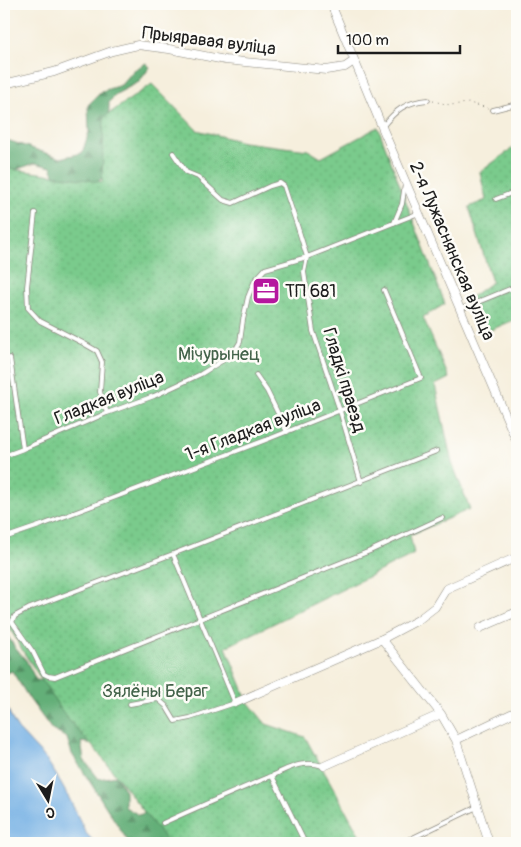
<svg xmlns="http://www.w3.org/2000/svg" width="521" height="847" font-family="Pangolin,sans-serif">
	<style>
		.forest { fill: url(#forest-firs); stroke: #40664a }
		.garden { fill: url(#garden-dots); stroke: #4b7454 }
		.water { fill: #72afe4; stroke: #476680 }
		.lines { fill: none; stroke-linecap: round; stroke-linejoin: round }
		.lane-casing { stroke: #89867c; stroke-width: 5.5 }
		.street-casing { stroke: #89867c; stroke-width: 9 }
		.path { stroke: #89867c; stroke-width: 1; stroke-dasharray: 1 4; stroke-linecap: butt }
		.lane { stroke: #fff; stroke-width: 4 }
		.street { stroke: #fff; stroke-width: 8 }
		.labels { text-anchor: middle; dominant-baseline: central; stroke-width: 5; stroke-linejoin: round; paint-order: stroke }
		.street-label { font-size: 18px; fill: #1c1c1c; stroke: #fdfcf7 }
		.poi-label { font-size: 18px; fill: #1c1c1c; stroke: #fdfcf7; text-anchor: start }
		.park-label { font-size: 18px; fill: #426249; stroke: #fdfcf7 }
	</style>
	<defs>
		<pattern id="forest-firs" width="22" height="20" patternUnits="userSpaceOnUse" patternTransform="scale(1.25)"><rect width="22" height="20" fill="#63af78"/><path d="M5 1l3.5 6h-7zM16 11l3.5 6h-7z" fill="#518e62"/></pattern>
		<pattern id="garden-dots" width="8" height="8" patternUnits="userSpaceOnUse" patternTransform="scale(1.25)"><rect width="8" height="8" fill="#7acb8c"/><path d="M2 2h.1M6 6h.1" fill="none" stroke="#69ae78" stroke-width="1.8" stroke-linecap="round"/></pattern>
	</defs>
	<rect width="100%" height="100%" fill="#fdfcf7"/>
	<filter id="ink" filterUnits="userSpaceOnUse"><feTurbulence type="fractalNoise" baseFrequency=".02" numOctaves="2"/><feDisplacementMap in="SourceGraphic" scale="10" xChannelSelector="R" yChannelSelector="G"/><feConvolveMatrix kernelMatrix="1 2 1 2 8 2 1 2 1" color-interpolation-filters="sRGB"/></filter>
	<filter id="wash" filterUnits="userSpaceOnUse"><feTurbulence type="fractalNoise" baseFrequency=".0096" numOctaves="4" result="noise"/><feDisplacementMap in="SourceGraphic" scale="20" xChannelSelector="R" yChannelSelector="G"/><feGaussianBlur stdDeviation="1.12" result="paint"/><feColorMatrix in="noise" values="0 0 0 0 0 0 0 0 0 0 0 0 0 0 0 0 0 1.4 0 .05"/><feComposite in="paint" operator="in"/></filter>
	<g filter="url(#wash)">
		<rect width="100%" height="100%" fill="#f6efdd"/>
		<path class="forest" d="M146,63l4,4 -11,15 -21,11 -9,9 -1,72 -15,11 -36,-4 -6,-14 -16,-4 -23,8 -8,1v-33l57,19 21,-5 7,-21 -1,-27 14,-14 19,-6 13,-15z
			M4,630l12,19 10,11 10,20 19,1 47,64 -21,-3 3,18 15,19 17,-3 9,15v16l14,8 7,-3 11,4 10,27h-38l-57,-89 -5,-16 -15,-8 -22,-30 -18,-29 -8,3z"/>
		<path class="garden" d="M152,84l45,46 46,12 65,8 13,8 57,-31 21,56 46,121 -22,13 26,61 -14,7 17,78 18,46 -60,26 4,19 -188,93 22,55 18,22 39,13 59,106h-196l-67,-87 -35,-39 -42,-64 -20,-35v-450l98,14 2,-65z
			M517,145v175h-3l-33,14 -15,-33 26,-19 -23,-75 17,-7 -6,-28z"/>
		<path class="water" d="M4,700l9,21 5,8 28,30 9,14 14,25 17,35 9,10h-91z"/>
	</g>
	<g filter="url(#ink)">
		<g class="lines">
			<defs>
				<path id="lane" d="M493,110l24,-6
					M382,127c14,-17 23,-25 46,-27
					M173,153l13,19 12,5 25,23 10,3 37,-17 10,-3 4,3 14,42 9,29 -3,15 9,59 27,80 21,71
					M496,199l21,-8
					M35,213l-8,74 1,21 12,13 43,22 14,8 5,11 -2,30 7,21
					M394,223l8,-19 3,-20
					M461,309l56,-23
					M10,358l13,91
					M256,375l11,16 20,41
					M437,451l-264,103 -143,54 -15,8 -3,6 21,30 11,22 4,2 7,1 315,-126 72,-33
					M4,456l19,-7 84,-36 47,-17 47,-22 32,-20 7,-12 3,-22 5,-23 7,-17 10,-11 42,-12 112,-44
					M4,538l38,-13 229,-87 150,-60 -37,-88
					M130,704l28,-5 8,7 9,15 15,-3 45,-15 -62,-149
					M272,776l33,67
					M163,823c35,-16 70,-31 106,-46 11,-4 22,-12 35,-13 7,-1 13,0 19,2
					M402,843l75,-36"/>
				<path id="street" d="M331,4l51,123 135,315
					M4,84l50,-12 58,-21 26,-6 31,4 56,11 101,10 19,-3 9,-6
					M480,628l37,-16
					M382,639l59,75 15,26 33,103
					M235,703l147,-64 36,-19 17,-13 11,-18 71,-32
					M456,740l61,-29
					M324,766l117,-52"/>
			</defs>
			<use href="#lane" class="lane-casing"/>
			<use href="#street" class="street-casing"/>
			<path class="path" d="M433,101l17,4 19,-2 19,5"/>
			<use href="#lane" class="lane"/>
			<use href="#street" class="street"/>
		</g>
	</g>
	<defs>
		<symbol id="office-square" viewBox="-11 -11 22 22"><rect x="-9" y="-9" width="18" height="18" rx="4" fill="#b5179e" stroke="#fdfcf7"/><path d="M-6-3h4V-5.5h4V-3h4V5H-6ZM-1-4.5V-3h2v-1.5ZM-6 0V1H6V0Z" fill="#fff"/></symbol>
	</defs>
	<g fill-rule="evenodd">
		<use href="#office-square" x="250" y="275" width="32" height="32"/>
	</g>
	<g class="labels">
		<g class="street-label">
			<text transform="translate(209 41) rotate(7)">Прыяравая вуліца</text>
			<text transform="translate(452 251) rotate(67)">2-я Лужаснянская вуліца</text>
			<text transform="translate(344 380) rotate(73)">Гладкі праезд</text>
			<text transform="translate(109 398) rotate(-22)">Гладкая вуліца</text>
			<text transform="translate(253 430) rotate(-21)">1-я Гладкая вуліца</text>
		</g>
		<g class="poi-label">
			<text x="285" y="291">ТП 681</text>
		</g>
		<g class="park-label">
			<text x="219" y="354">Мічурынец</text>
			<text x="155" y="691">Зялёны Бераг</text>
		</g>
	</g>
	<rect width="521" height="847" fill="none" stroke="#fdfcf7" stroke-width="20"/>
	<g transform="translate(48 800) rotate(170)" stroke="#fdfcf7" stroke-width="4" paint-order="stroke">
	<path d="M0-4L9 19L0 12L-9 19Z" fill="#1c1c1c"/>
	<text y="-8" font-size="14" font-weight="bold" text-anchor="middle" fill="#1c1c1c">С</text>
	</g>
	<path d="M338 45v8h122v-8" fill="none" stroke="#1c1c1c" stroke-width="2.5"/>
	<text x="346" y="45" font-size="15" fill="#1c1c1c" stroke="#fdfcf7" stroke-width="4" paint-order="stroke">100 m</text>
</svg>
